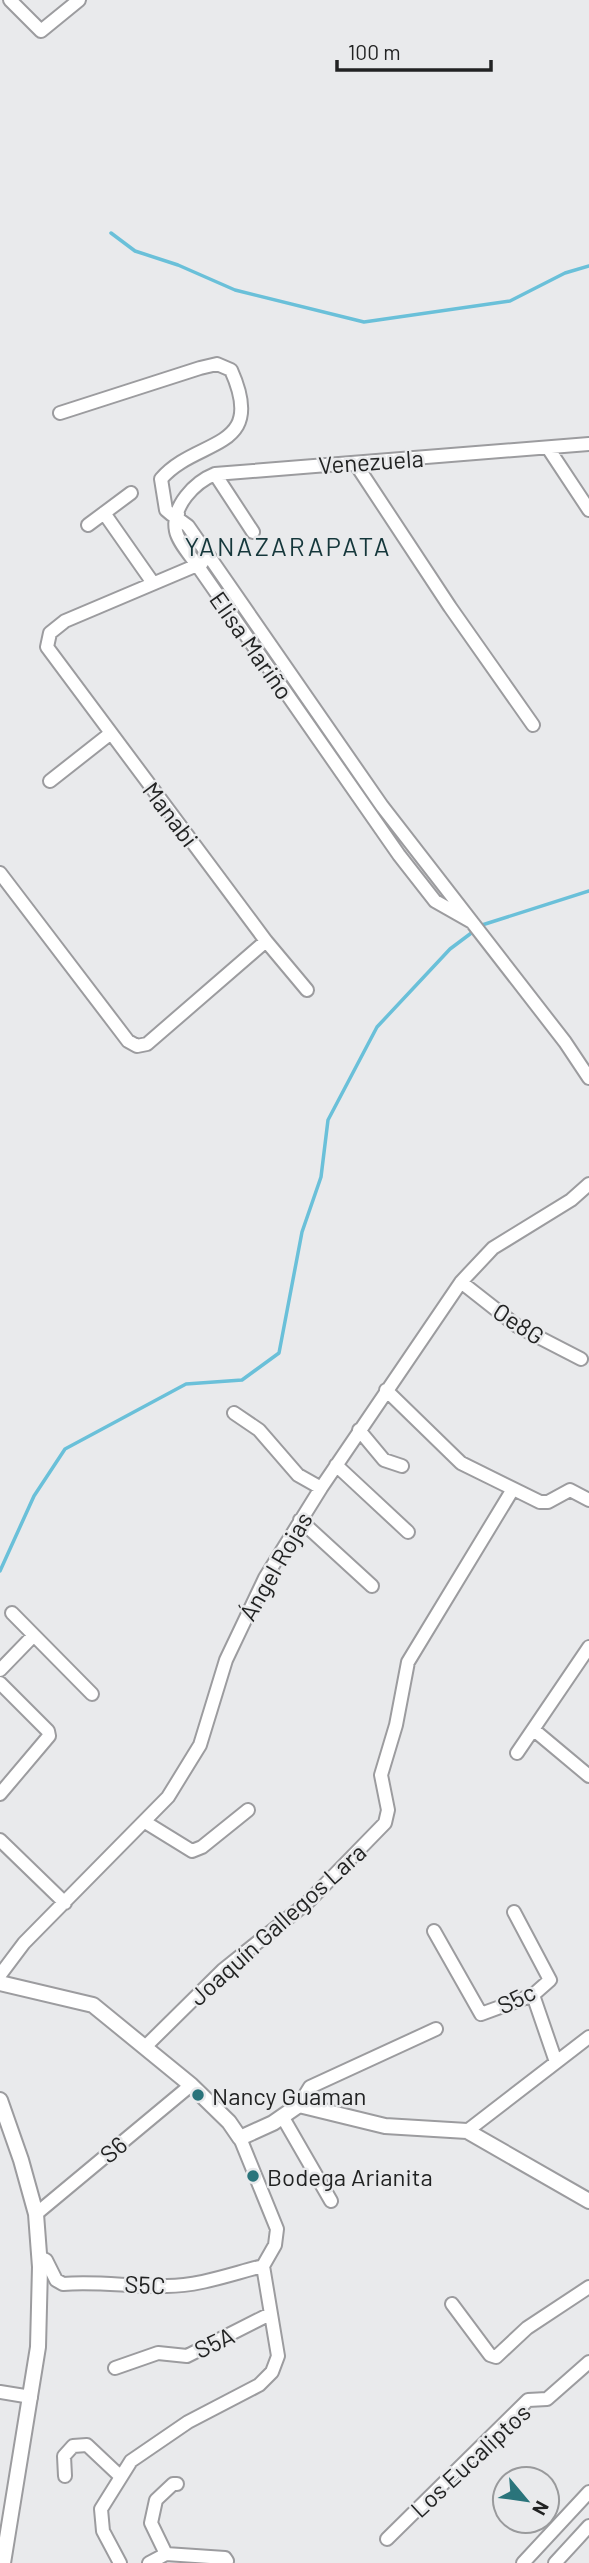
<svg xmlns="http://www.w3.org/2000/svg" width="589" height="2563" font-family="Barlow,sans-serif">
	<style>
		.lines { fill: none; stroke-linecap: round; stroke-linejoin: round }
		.stream { stroke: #6ac0d9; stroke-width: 3.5 }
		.minor-casing { stroke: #9c9c9f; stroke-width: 16 }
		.tertiary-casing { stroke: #9c9c9f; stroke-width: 18 }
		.minor { stroke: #fff; stroke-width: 12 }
		.tertiary { stroke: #fff; stroke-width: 14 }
		.poi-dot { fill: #2a747b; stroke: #e9eaec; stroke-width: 2.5 }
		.labels { text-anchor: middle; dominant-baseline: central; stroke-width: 5; stroke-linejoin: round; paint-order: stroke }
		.street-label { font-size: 24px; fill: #222323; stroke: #e9eaec }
		.poi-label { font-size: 24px; fill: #222323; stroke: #e9eaec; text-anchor: start }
		.neighbourhood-label { font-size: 26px; letter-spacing: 2px; fill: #15373b; stroke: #e9eaec }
	</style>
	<rect width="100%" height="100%" fill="#e9eaec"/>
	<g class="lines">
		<path class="stream" d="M111,233l24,18 43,14 57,25 129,32 146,-21 55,-28 24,-7
			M0,1571l34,-75 31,-47 121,-65 56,-4 37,-27 23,-121 19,-55 7,-57 49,-93 73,-78 32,-24 107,-34"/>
		<defs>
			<path id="minor" d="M10,0l31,31 38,-31
				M60,413l140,-45 17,-4 14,6c37,82 -34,67 -70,109l5,31 6,5 6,-1
				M548,448l41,62
				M355,463l95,144 83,118
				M215,474l38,58
				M104,513l49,70
				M177,518l11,8 194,280 183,236 24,36
				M88,525l43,-32
				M202,563l-137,58 -15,12 -3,14 219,294 41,49
				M50,781l61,-48
				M0,873l128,168 9,5 10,-2 119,-103
				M472,922l-37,-21 -36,-46 -202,-290c-6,-9 -19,-23 -21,-34 -5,-25 19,-49 39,-57l374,-30
				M461,1282l56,44 64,33
				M386,1390l75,73 79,39h8l22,-12 19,10
				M234,1413l25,17 39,45 23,13
				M359,1430l25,30 18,6
				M336,1465l72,67
				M300,1520l72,66
				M12,1613l80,81
				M0,1670l33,-34
				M0,1683l48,48 1,5 -49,58
				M534,1730l55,46
				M517,1753l72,-106
				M145,1822l47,29 10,-4 46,-37
				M0,1840l65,63
				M434,1931l47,83 52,-19 17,-15 -36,-68
				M0,1975l24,-32 144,-146 32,-52 26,-85 39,-82 56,-90 140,-206 32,-34 78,-48 18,-16
				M533,1995l23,67
				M145,2047l78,-77 85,-68 77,-79 3,-13 -7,-35 15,-50 12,-63 105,-173
				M299,2105l11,-18 126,-58
				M282,2116l49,85
				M467,2131l122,-94
				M36,2214l155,-129
				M39,2257l7,3 10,20 7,4c35,-3 69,3 104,2 32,0 64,-12 96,-20
				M452,2304l38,51 6,2 31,-29 62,-41
				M115,2368l43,-15 29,3 83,-42
				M0,2392l31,5
				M65,2476l-1,-20 9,-10 14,-1 34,32
				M387,2539l141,-139 19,-1 42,-37
				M166,2554l-15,-31 5,-23 17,-16h4
				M120,2563l-17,-32 -2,-22 30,-48 57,-39 71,-37 13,-13 6,-16 -15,-90 12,-21 2,-16 -37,-91
				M149,2563l17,-9 59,4 2,3
				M523,2563l66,-71
				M555,2563l34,-37"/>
			<path id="tertiary" d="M0,1983l93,22 98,80 38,37 11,16 33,-15 26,-18 86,21 82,5 122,70
				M0,2100l21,60 15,54 4,53 -2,80 -35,216"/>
		</defs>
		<use href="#minor" class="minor-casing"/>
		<use href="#tertiary" class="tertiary-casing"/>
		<use href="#minor" class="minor"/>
		<use href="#tertiary" class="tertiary"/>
	</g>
	<g class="poi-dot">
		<circle cx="198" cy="2095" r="7"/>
		<circle cx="253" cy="2176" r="7"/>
	</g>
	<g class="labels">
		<g class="street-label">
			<text transform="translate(371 461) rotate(-4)">Venezuela</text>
			<text transform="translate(252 645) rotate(55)">Elisa Mariño</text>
			<text transform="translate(171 814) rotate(53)">Manabi</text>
			<text transform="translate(519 1323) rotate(33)">Oe8G</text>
			<text transform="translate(275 1566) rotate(-60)">Ángel Rojas</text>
			<text transform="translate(277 1924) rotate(-42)">Joaquín Gallegos Lara</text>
			<text transform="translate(516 1998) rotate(-26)">S5c</text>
			<text transform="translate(113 2149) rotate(-40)">S6</text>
			<text transform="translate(145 2284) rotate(3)">S5C</text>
			<text transform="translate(214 2342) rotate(-25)">S5A</text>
			<text transform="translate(470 2460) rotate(-43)">Los Eucaliptos</text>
		</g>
		<g class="poi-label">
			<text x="212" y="2095">Nancy Guaman</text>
			<text x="267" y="2176">Bodega Arianita</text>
		</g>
		<g class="neighbourhood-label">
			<text x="288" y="545">YANAZARAPATA</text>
		</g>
	</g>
	<g transform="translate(526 2500) rotate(119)"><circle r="33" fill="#e9eaec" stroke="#999a9c" stroke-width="2"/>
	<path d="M0-5L12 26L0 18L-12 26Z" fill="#2a747b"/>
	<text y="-10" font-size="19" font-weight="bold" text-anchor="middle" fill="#222323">N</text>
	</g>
	<path d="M337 60v10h154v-10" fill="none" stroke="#222323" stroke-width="3.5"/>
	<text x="348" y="60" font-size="21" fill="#222323" stroke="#e9eaec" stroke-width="5" paint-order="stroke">100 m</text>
</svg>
